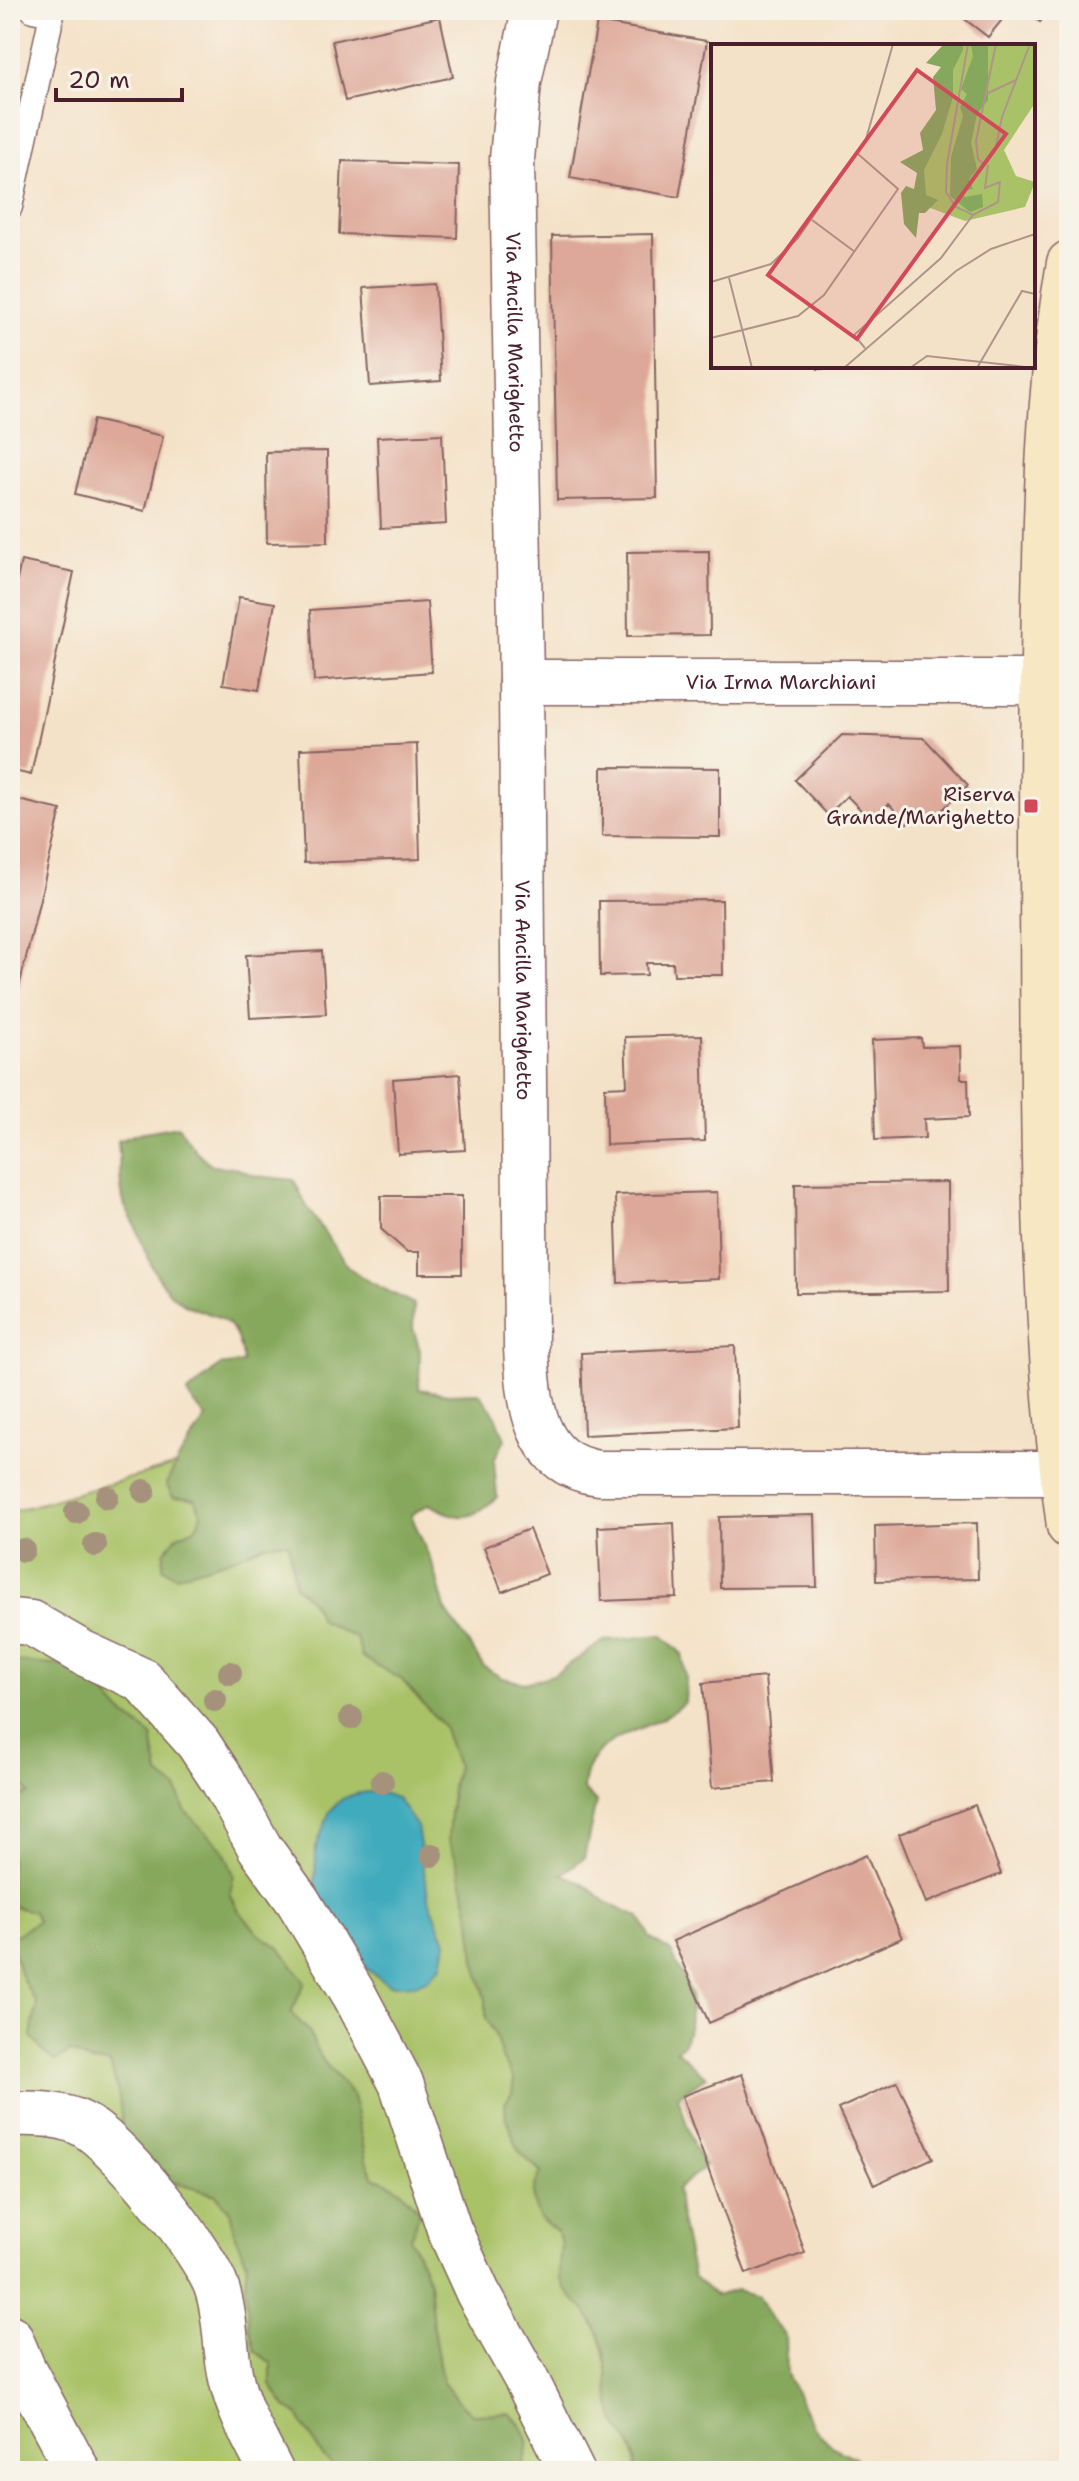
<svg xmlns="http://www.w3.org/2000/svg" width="1079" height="2481" font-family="'Shantell Sans',sans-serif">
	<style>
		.green { fill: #a9c268; stroke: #7a704a; stroke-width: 2 }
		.forest { fill: #86a85c; stroke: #686444; stroke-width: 2 }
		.water { fill: #3fabbd; stroke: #446574; stroke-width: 2 }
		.building { fill: #dda899 }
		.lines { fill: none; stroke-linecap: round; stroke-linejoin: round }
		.lane-casing { stroke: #866362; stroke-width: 27 }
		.street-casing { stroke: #866362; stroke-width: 47 }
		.secondary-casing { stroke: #866362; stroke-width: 47 }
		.lane { stroke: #fff; stroke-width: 24 }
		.street { stroke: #fff; stroke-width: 44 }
		.secondary { stroke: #f7e8c3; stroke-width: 44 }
		.tree { fill: #a6927c }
		.poi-dot { fill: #d1495b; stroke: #f7f3e8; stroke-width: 3 }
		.labels { text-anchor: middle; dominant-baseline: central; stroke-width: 6; stroke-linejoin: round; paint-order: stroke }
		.street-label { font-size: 20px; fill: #4a1f2b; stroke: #f7f3e8 }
		.poi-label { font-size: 20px; fill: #4a1f2b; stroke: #f7f3e8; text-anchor: end }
		.inset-road { fill: none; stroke: #b09489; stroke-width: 2 }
		.view { fill: #d1495b; fill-opacity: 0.15; stroke: #d1495b; stroke-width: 4 }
		.inset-edge { fill: none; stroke: #4a1f2b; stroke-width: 4 }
	</style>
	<rect width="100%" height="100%" fill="#f7f3e8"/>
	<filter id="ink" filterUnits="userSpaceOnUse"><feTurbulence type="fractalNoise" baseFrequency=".0125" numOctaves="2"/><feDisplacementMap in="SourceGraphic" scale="16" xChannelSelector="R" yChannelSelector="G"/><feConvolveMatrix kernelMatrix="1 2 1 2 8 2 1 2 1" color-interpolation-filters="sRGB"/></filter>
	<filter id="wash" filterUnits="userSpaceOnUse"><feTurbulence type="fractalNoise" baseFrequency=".006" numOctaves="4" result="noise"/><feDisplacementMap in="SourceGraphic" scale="32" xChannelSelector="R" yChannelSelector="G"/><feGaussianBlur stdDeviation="1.8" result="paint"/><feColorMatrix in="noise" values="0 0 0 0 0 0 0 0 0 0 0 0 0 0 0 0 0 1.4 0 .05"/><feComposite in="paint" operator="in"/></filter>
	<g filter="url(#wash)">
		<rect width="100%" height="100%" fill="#f4e2c8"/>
		<path class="green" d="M338,1359l428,1112h-756v-959l170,-48z"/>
		<path class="forest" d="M178,1126l17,24 17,16 23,2 21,8 38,4 13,27 41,60 18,13 48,24 -1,24 7,23 -1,38 29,5 31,-1 17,23 9,23 -11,21 3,37c-29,25 -34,24 -68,7l-18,11 23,53 11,41 39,58 18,11 23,5 28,-8 51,-34 58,-6 20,19 4,24 -1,24c-8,6 -17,14 -26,18 -35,16 -73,23 -76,69l13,13 -12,56 -22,16 23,10 21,18 34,15 10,21 21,14 20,42 -2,33 -6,18 -7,5 30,27 -28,19 16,51 11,19 -28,23 2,22 14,66 22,19 22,-6 21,6 12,22 16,18 1,38 25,52 20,20 21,11 16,14h-234c5,-20 -11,-33 -19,-50 -10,-20 -6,-62 -16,-84 -4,-9 -12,-25 -19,-31 -10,-9 -17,-16 -21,-29 -4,-14 5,-29 -2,-43 -3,-5 -9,-7 -13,-11 -15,-13 -14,-35 -4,-50l-22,-22 -13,-33 -1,-15 7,-10 2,-14 -12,-21 -7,-23 -9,-17v-18l-11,-40 -4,-41 -15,-61 -8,-18 4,-55 5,-19 -14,-40 -41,-46 -40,-23 -6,-19 -36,-18 -9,-19 -16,-15 -6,-43c-21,-4 -34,7 -53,14 -20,7 -41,13 -61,19l-12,-9 1,-14 13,-17 18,-8 7,-13 -7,-16 -22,-2 -7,-13 15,-29 25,-37 -19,-24 32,-28 24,-3c-8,-67 -47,-36 -78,-76 -15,-19 -21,-40 -30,-62 -3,-7 -9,-14 -11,-22 -5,-16 -4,-44 -6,-62l21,-8z
			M10,1659l8,3 58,5 11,5 33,39 32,25 7,39 18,14 8,22 38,38 11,26 -4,19 9,17 21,24 19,12 26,35 -14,31 17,17 12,27 33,39 13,64 8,18c22,4 33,17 46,34l-10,26 19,42 4,48 9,53 14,18 16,15 38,-1c20,23 24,29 10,58h-180l-17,-14 -24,-40 -13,-10 -15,-22v-22l-16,-12 -6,-24 -4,-42 2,-23 -12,-25 -5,-26 -14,-16 -48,-14 -43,-31 -6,-53 -9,-34 -20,-1 -19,-10 -16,9 -12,-9 -12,-16 6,-32c-13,-19 -25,-43 -24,-67l24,-16 -4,-10 -19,-4 -4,-6v-101l19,-6 -19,-30z"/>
		<path class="water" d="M376,1791l21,7 20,29 11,70 18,45 -4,23 -14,14 -13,6h-26l-30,-22 -44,-69 1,-47 14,-36 12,-12 13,-5z"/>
		<g id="blocks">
			<path class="building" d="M953,10h57l-22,27z
				M1026,10h24l-10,12z
				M440,17l13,60 -108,24 -13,-60z
				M597,22l110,19 -28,156 -109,-19z
				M342,161l117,4 -2,73 -118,-4z
				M653,234l4,264 -100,2 -5,-264z
				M435,284l6,97 -71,5 -7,-98z
				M818,366h93v3h-93z
				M93,420l70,16 -18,75 -70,-17z
				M442,434l4,90 -65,4 -4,-91z
				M327,451l1,91 -61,1 -1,-91z
				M709,551l1,84 -82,1 -1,-84z
				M21,561l53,11 -43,203 -21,-5v-157z
				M239,597l36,6 -16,87 -36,-6z
				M427,602l5,70 -118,9 -4,-71z
				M842,735l82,3 44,47 -37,36 -10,-11 -14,13 -18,-19 -17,17 -25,-25 -19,19 -33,-35z
				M417,744l3,115 -116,4 -4,-114z
				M602,767l118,1v69l-118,-1z
				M10,798l51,12 -50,211h-1z
				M722,900l1,75h-49l-1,-12h-27l1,12 -47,1 -1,-75z
				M322,951l4,63 -76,4 -4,-63z
				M702,1035l3,106 -99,4 -1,-58 22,-1 -2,-49z
				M921,1038l1,9 38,-1 1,33h7l1,38 -45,2 1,19 -50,2 -3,-100z
				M460,1074l5,76 -67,4 -5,-75z
				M948,1182l1,109 -153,2 -1,-109z
				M717,1192l2,87 -101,4 -3,-88z
				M381,1196h81v78h-43v-22h-12l-26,-23z
				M735,1346l3,82 -154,7 -3,-82z
				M815,1515l2,72 -97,1 -1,-71z
				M674,1523l3,75 -76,3 -3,-74z
				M977,1523l1,56 -102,2 -1,-55z
				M529,1529l18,45 -45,18 -18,-45z
				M765,1677l9,105 -62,6 -9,-105z
				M975,1805l26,69 -75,29 -27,-69z
				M866,1855l36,83 -193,85 -36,-82z
				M742,2074l63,179 -59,21 -64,-178z
				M897,2082l36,76 -59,27 -36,-76z"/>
		</g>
	</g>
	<g filter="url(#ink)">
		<use href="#blocks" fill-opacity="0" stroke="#866362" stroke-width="2"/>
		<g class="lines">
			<defs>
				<path id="lane" d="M10,207l42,-193 -19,-4"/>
				<g id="street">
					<path id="s1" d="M534,10l-15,72 -7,77 9,523 5,666c3,53 7,117 73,125h464"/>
					<path id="s2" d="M521,682h521"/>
					<path d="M10,1621l21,2 50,29 61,28 56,63 25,38 37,67 38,53 57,95 46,87 48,146 29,64 47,84 47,94"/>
					<path d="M10,2114c22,-1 51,-1 72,10 36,18 120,124 134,162 11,30 8,66 16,96 7,31 25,61 39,89"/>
					<path d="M10,2337l13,31 55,103"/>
				</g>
				<path id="secondary" d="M1069,263c-17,98 -22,198 -24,298 -3,99 -3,199 -3,298 1,222 -3,447 27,667"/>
			</defs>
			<use href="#lane" class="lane-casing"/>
			<use href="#street" class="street-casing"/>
			<use href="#secondary" class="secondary-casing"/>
			<use href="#lane" class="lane"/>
			<use href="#street" class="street"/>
			<use href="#secondary" class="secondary"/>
		</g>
		<g class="tree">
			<circle cx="144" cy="1491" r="12"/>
			<circle cx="107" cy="1497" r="12"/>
			<circle cx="76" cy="1512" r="12"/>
			<circle cx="95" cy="1545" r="12"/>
			<circle cx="23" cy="1550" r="12"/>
			<circle cx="230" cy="1673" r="12"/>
			<circle cx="215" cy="1700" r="12"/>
			<circle cx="351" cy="1718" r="12"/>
			<circle cx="382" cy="1782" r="12"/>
			<circle cx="432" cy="1855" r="12"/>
		</g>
	</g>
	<rect class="poi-dot" x="1023" y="798" width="16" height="16" rx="4"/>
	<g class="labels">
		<g class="street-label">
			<text stroke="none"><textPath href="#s1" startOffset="334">Via Ancilla Marighetto</textPath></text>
			<text stroke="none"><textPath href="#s2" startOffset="260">Via Irma Marchiani</textPath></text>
			<text stroke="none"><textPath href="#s1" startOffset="982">Via Ancilla Marighetto</textPath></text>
		</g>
		<g class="poi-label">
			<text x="1015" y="794">Riserva<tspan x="1015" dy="23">Grande/Marighetto</tspan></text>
		</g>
	</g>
	<g transform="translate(711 44)">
		<rect width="324" height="324" fill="#f4e2c8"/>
		<path d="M238,0h86v59l-31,47 12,26 19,6 -10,25 -60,14 -40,-15 -14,1 17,-52z" fill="#a9c268"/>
		<path d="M233,0h19v6l-10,20v27l-11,37 -18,36 2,25 12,5 -13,13h-6l-3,25 -12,-14 -3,-31 5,-7 8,3 3,-16 -17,-11 23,-12 -3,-17 16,-23 -3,-33 8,-10 -15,-4zM277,0v56l-11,14 -6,29 6,26 -8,10 4,10 -11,2 3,6 17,-3 1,13 -13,5 -20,-16 1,-39 12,-41 -3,-9 7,-13 -6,-5 12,-33 -2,-11z" fill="#86a85c"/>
		<path class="inset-road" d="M257,0l-21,120 -1,28 10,15 17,8 25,-13 2,-20 -15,6 3,-23M285,0l-20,97 2,18 7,6 10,-14 7,-34 28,-73M275,50l30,-14M101,176l43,32M18,234l23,90M0,238l60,-18 27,-26 68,-99 27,-95M0,294l87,-22 26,-21 74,-106 -40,-35M154,304l-11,-13 87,-77 32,-43M133,324l112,-97 35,-22 44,-15M199,324l17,-12 108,12M266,324l45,-77 13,3"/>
		<path class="view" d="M206,26l89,64 -149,205 -89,-64z"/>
		<rect width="324" height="324" class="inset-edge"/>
	</g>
	<rect width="1079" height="2481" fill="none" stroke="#f7f3e8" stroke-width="40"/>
	<path d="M56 88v12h126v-12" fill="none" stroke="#4a1f2b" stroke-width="4"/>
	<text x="68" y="88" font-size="24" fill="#4a1f2b" stroke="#f7f3e8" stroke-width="6" paint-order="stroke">20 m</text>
</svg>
